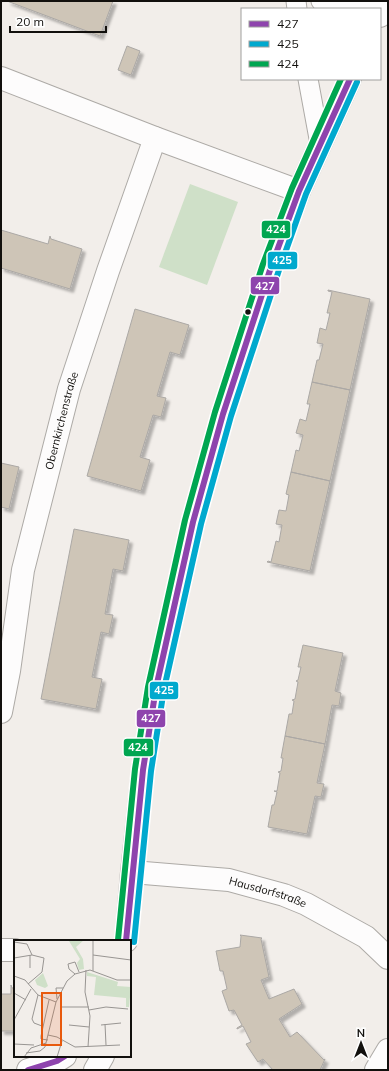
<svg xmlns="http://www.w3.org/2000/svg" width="389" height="1071" font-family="Mulish,sans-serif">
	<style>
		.green { fill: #cfe0c8 }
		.building { fill: #cec5b7; stroke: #aba8a5; filter: url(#shadow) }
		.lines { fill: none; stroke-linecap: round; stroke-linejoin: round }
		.lane-casing { stroke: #adaaa6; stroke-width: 21 }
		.street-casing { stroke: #adaaa6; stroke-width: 24 }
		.secondary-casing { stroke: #adaaa6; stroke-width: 24 }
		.lane { stroke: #fdfcfc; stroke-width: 19 }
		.street { stroke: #fdfcfc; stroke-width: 22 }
		.secondary { stroke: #fdfcfc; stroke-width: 22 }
		.bus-1-casing { stroke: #fff; stroke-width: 9 }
		.bus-2-casing { stroke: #fff; stroke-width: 9 }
		.bus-3-casing { stroke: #fff; stroke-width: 9 }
		.bus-1 { stroke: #8e44ad; stroke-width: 6 }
		.bus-2 { stroke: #00a9ce; stroke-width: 6 }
		.bus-3 { stroke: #00a651; stroke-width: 6 }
		.bus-dot { fill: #12100d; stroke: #fff; stroke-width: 1.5 }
		.labels { text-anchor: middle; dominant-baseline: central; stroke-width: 3; stroke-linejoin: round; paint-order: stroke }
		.street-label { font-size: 11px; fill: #12100d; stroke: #fff }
		.inset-road { fill: none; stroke: #989592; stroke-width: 1 }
		.view { fill: #e8590c; fill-opacity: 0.15; stroke: #e8590c; stroke-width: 2 }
		.inset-edge { fill: none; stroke: #12100d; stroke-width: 2 }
		.line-badge { stroke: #fff; stroke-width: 1.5 }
		.badge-label { font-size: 11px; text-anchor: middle; font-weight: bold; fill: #fff }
	</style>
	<defs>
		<filter id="shadow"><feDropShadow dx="3.5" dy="3.5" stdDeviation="1" flood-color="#0004"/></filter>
	</defs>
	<rect width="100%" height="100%" fill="#f2eeea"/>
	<path class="green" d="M190,184l48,18 -31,83 -48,-18z"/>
	<path class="building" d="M7,1h106l-13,35z
		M127,46l13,5 -9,24 -13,-5z
		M1,230l47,14 2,-8 1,3 31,10 -12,40 -69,-21z
		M328,290l42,9 -20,91 -38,-8 5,-22h2l4,-16 -6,-1 3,-15 6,2 4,-17h-3l5,-21 -4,-1z
		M135,309l54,16 -9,30 -10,-3 -13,44 9,2 -5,19 -8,-2 -13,42 10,3 -9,31 -54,-15z
		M312,382l38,8 -20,91 -39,-9 5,-22 3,1 4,-16 -7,-2 4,-14 6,2 4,-17h-3z
		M1,463l18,4 -10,42 -8,-2z
		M291,472l39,9 -20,90 -43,-9 1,-1 3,1 5,-21 3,1 3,-17 -6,-1 3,-14 7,1 3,-16 -3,-1z
		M74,529l55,11 -6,31 -10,-2 -8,45 8,1 -4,19 -8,-2 -9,45 10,2 -6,30 -55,-10z
		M303,645l40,8 -8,38 6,2 -2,13 -7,-1 -7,39 -40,-8 4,-22h3l2,-13 -2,-1 3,-1 3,-17 -2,-1 2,-1 3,-13h-3z
		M285,736l40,8 -8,39 7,1 -3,13 -6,-1 -8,38 -39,-7 4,-22h2l3,-13 -3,-1h3l3,-18 -2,-1 3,-1 2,-13h-2z
		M240,935l22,3 -1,1 8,38 -8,3 8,19 25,-10 8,15 -23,15 11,18 7,-5 27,28 1,-1 -5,11h-47l-10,-11 -5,3 -12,-18 5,-2 -8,-16 -6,3v-1l5,-3 -8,-15 -5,1 -7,-20 5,-2 -4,-18h-3l-4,-20 24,-4 1,-11z
		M11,985l1,3h3v43h-14v-37h10z"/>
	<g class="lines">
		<defs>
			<path id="lane" d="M296,1l1,8
				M321,1l8,3 56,1
				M308,79l12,65"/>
			<g id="street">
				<path d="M1,78l154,60 144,53"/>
				<path id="s1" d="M1,712l8,-41 14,-101 46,-181 39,-118 47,-133"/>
				<path id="s2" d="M132,872l97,8 55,15 22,9 60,33 22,21"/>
				<path d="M1,950h14"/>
				<path d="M376,1070l12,-20"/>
			</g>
			<path id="secondary" d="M380,16l7,-15
				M126,941l6,-69 11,-102 13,-82 37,-166 30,-108 48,-147 28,-76 51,-112
				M28,1070l29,-9 8,-5
				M95,1070l8,-14"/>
		</defs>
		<use href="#lane" class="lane-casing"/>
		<use href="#street" class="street-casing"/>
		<use href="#secondary" class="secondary-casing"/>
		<use href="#lane" class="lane"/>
		<use href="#street" class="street"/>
		<use href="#secondary" class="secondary"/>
		<defs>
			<path id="bus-1" d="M126,941l17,-171 13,-82 37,-166 30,-108 48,-147 28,-76 51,-112
				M28,1070l29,-9 8,-5"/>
			<path id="bus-2" d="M134,942l17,-171 13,-82 37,-165 30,-108 48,-146 27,-76 51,-112"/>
			<path id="bus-3" d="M118,940l17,-171 13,-82 37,-167 30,-108 48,-148 29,-76 49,-109"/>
		</defs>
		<use href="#bus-1" class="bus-1-casing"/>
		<use href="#bus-2" class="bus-2-casing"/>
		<use href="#bus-3" class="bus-3-casing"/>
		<use href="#bus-1" class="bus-1"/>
		<use href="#bus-2" class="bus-2"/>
		<use href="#bus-3" class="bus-3"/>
	</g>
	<circle class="bus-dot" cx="248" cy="312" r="3.5"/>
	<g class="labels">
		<g class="street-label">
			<text stroke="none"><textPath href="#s1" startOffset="298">Obernkirchenstraße</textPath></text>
			<text stroke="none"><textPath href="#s2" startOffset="138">Hausdorfstraße</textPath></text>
		</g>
	</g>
	<g transform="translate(14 940)">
		<rect width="117" height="117" fill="#f2eeea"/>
		<path d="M70,0l-8,7 7,12 1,10 -5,1 -2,-7 3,-4 -11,-18zM73,32l31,10 -1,4 14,1 -2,20h-3v-9l-32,-3 2,-18 -9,-1zM29,33l5,13 -3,2 -8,-3 -2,-5z" fill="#cfe0c8"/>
		<path class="inset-road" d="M79,0v31M0,2l13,2 5,11M16,15v13M79,15l38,5M0,18l18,-3 12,3 -2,14 -14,12M72,30l-1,22 5,24 -2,31M61,34l-6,-5 -1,-5 7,-2 4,10M0,36l11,4 13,15 18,7M0,53l12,7M24,55l-6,24 2,4 8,3M43,59l-1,-11h7M48,67h27M75,70l17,-3 22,2M0,80l17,-31M91,84l1,21M55,85l20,2M87,85l20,-2M34,95l9,2 18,10 45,-2M34,100l-7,-1v-3l8,-36M0,104l20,1M12,113l14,-2 5,-4 11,-45 11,-21 8,-7 15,-4 27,10h14M10,117l7,-9 15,-5M43,117l5,-16"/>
		<path class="view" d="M28,53h19v52h-19z"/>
		<rect width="117" height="117" class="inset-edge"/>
	</g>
	<g class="line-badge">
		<rect x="261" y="220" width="30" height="19" rx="4" fill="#00a651"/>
		<rect x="267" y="251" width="31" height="19" rx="4" fill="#00a9ce"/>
		<rect x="250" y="276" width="30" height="19" rx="4" fill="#8e44ad"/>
		<rect x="149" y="681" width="30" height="19" rx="4" fill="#00a9ce"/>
		<rect x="136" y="709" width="30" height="19" rx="4" fill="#8e44ad"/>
		<rect x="123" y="738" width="31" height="19" rx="4" fill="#00a651"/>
	</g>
	<g class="badge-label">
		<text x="276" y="233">424</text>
		<text x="282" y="264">425</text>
		<text x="265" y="290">427</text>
		<text x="164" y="694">425</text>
		<text x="151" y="722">427</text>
		<text x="138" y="751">424</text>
	</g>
	<rect width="389" height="1071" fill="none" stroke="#12100d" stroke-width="4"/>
	<rect x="241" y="8" width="140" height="72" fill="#ffffff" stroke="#a09f9e"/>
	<rect x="249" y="21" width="20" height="6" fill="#8e44ad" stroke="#a09f9e"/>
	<text x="277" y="28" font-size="12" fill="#12100d">427</text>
	<rect x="249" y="41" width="20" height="6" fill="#00a9ce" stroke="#a09f9e"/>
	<text x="277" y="48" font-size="12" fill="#12100d">425</text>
	<rect x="249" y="61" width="20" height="6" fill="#00a651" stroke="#a09f9e"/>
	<text x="277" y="68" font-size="12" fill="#12100d">424</text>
	<g transform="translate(361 1043)" stroke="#ffffff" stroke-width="3" paint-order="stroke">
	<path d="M0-3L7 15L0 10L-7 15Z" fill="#12100d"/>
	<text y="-6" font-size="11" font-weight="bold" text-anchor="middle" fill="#12100d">N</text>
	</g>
	<path d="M10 26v6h96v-6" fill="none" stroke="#12100d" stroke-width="2"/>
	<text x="16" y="26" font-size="12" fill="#12100d" stroke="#ffffff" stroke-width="3" paint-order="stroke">20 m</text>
</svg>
